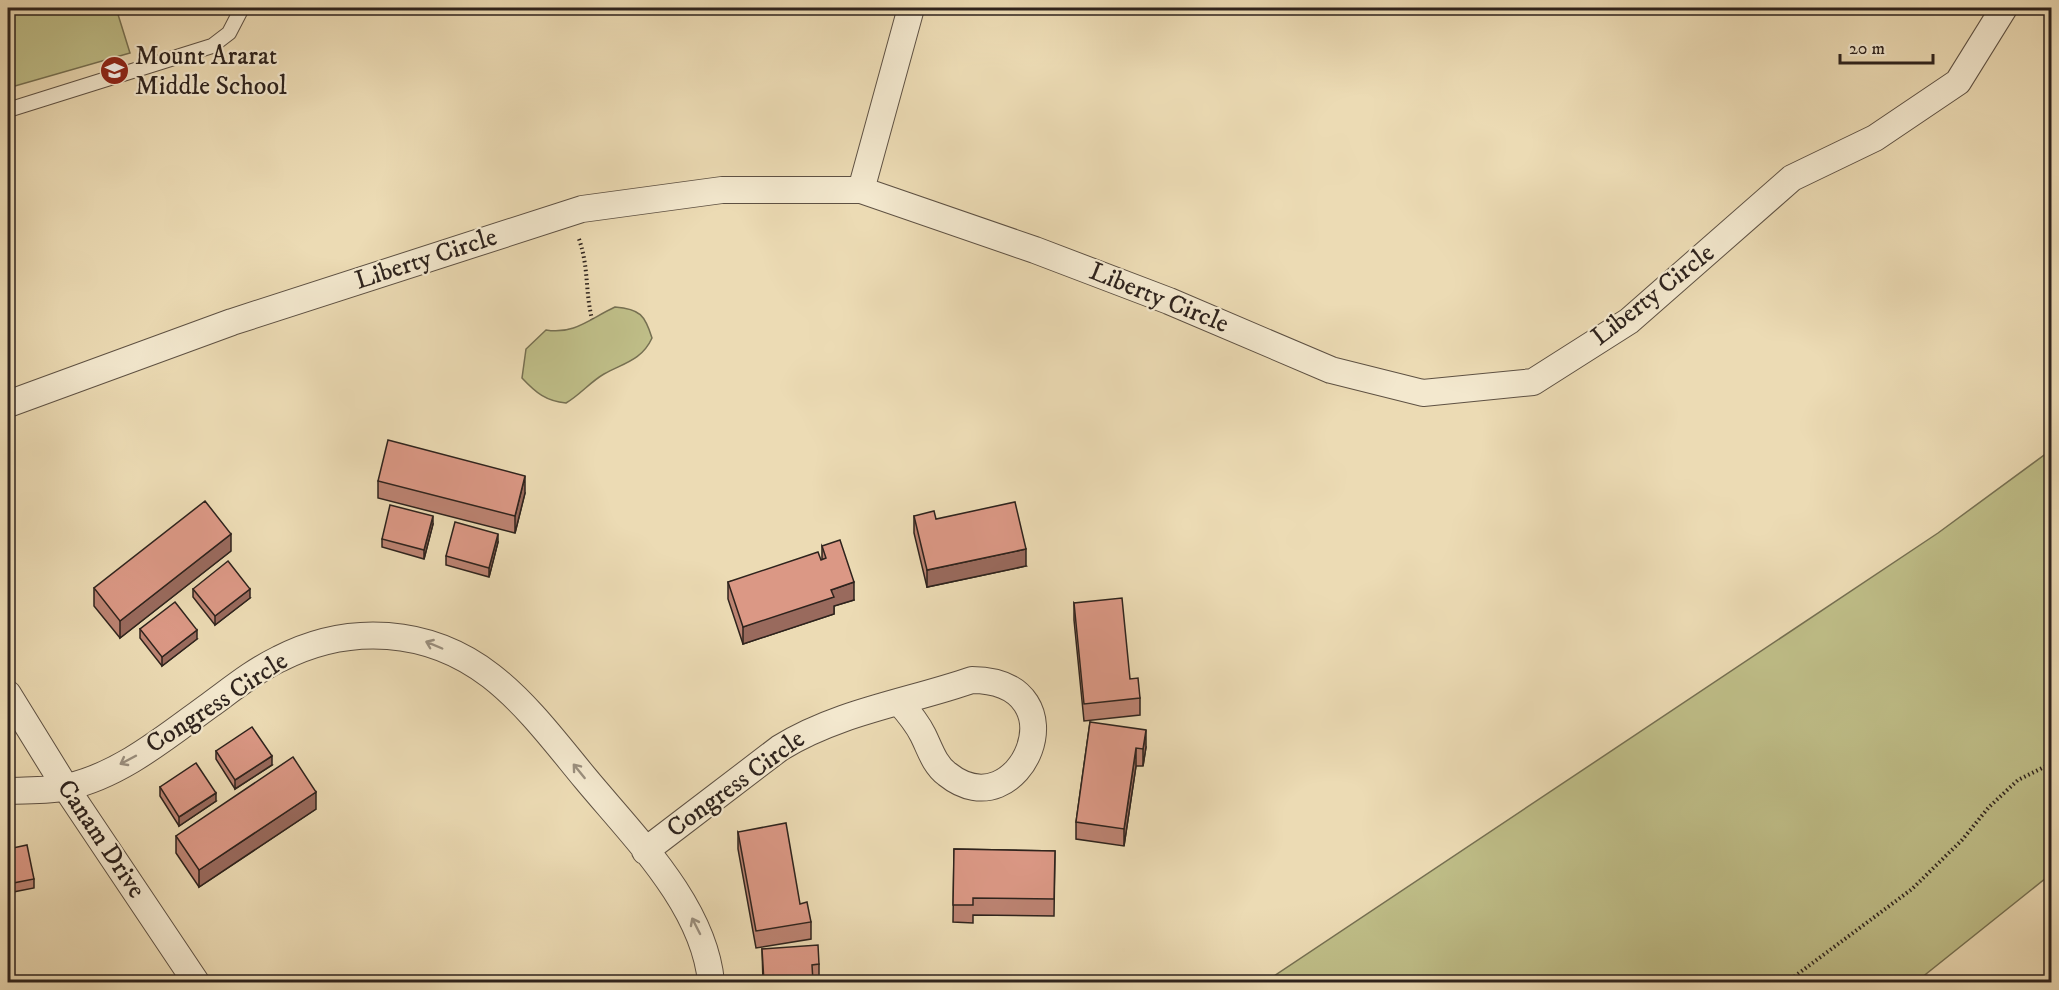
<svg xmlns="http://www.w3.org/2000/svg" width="2059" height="990" font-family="'IM FELL DW Pica',serif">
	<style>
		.green { fill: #bfbe88; stroke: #767052; stroke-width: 1.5 }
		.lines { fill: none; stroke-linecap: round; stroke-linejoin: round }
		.lane-casing { stroke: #5e5143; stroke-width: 16 }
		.street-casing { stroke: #5e5143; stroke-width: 28 }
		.path { stroke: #2e231d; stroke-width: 4; stroke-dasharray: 1.5 3; stroke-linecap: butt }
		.lane { stroke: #f3e8ce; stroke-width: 14 }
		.street { stroke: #f3e8ce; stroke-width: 26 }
		.wall { fill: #bc8372; stroke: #2e231d; stroke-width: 1.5 }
		.shaded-wall { fill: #996a5d; stroke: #2e231d; stroke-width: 1.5 }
		.building { fill: #db9885; stroke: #2e231d; stroke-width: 1.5 }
		.oneway { stroke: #9a8f7e }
		.labels { text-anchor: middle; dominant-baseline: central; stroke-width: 4.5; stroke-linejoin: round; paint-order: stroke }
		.poi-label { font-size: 26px; fill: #2e231d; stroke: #f3e8ce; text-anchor: start }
		.street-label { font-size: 26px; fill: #2e231d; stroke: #f3e8ce }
	</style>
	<rect width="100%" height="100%" fill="#ecdbb4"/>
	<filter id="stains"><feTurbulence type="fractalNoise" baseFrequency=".00333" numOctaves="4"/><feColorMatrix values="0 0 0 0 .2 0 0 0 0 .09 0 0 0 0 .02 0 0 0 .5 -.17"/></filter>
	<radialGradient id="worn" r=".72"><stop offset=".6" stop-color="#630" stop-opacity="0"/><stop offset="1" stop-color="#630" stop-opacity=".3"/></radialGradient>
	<path class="green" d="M8,8h108l14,45 -122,35z
		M615,307c25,2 30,8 37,31 -10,22 -28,25 -48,36 -14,8 -24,21 -38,29 -20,-2 -30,-10 -44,-25l4,-29 20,-19c28,5 45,-12 69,-23z
		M2051,450v424l-135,108h-651l673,-449z"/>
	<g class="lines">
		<defs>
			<path id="lane" d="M8,110l204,-64 17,-13 13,-25"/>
			<path id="street" d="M911,8l-50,182 174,60 134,51 162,69 92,23 110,-11 96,-61 163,-143 83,-40 83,-56 46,-74
				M8,404l224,-82 350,-113 140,-19h139
				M8,694l58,94 130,194
				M8,791c19,-1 41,0 59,-4 54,-12 100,-51 143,-82 22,-16 44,-34 69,-46 70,-36 150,-31 212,17 36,28 65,67 94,102 48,58 119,127 126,204
				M645,851l135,-103c58,-36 128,-46 192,-68 113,1 48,153 -25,94 -13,-10 -17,-25 -24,-39 -6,-12 -15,-23 -24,-33"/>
		</defs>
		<use href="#lane" class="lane-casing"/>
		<use href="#street" class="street-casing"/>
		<path class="path" d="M579,239c10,29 6,52 13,80
			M1787,982l125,-93 50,-49 27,-33 29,-27 34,-17"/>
		<use href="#lane" class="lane"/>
		<use href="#street" class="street"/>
	</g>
	<path class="wall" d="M378,481l147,12 -10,40 -137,-35z
		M914,516l22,3 90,47 -99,21 -13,-54z
		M433,524l-9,35 -42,-12v-8z
		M498,542l-9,35 -43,-12v-9z
		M822,546l32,54 -20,6v8l-91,30 -15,-45v-17l94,-22z
		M231,551l-111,87 -26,-32v-18z
		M193,589l57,9 -35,27 -22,-28z
		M1074,603l56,76 10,19v17l-56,6 -10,-101z
		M140,629l57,10 -35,27 -22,-28z
		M1090,722l56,25 -3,19h-7l-12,80 -48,-7v-17z
		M216,751l56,14 -37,24 -19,-30z
		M160,787l56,14 -37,25 -19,-30z
		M316,809l-117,78 -23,-34v-17z
		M738,832l62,72 11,18v17l-55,9 -18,-99z
		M8,849l26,30v9l-26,5z
		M954,849l101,2 -1,65 -81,-1v8l-20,-1z
		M762,949l57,15v17l-6,1h-50z"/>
	<path class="shaded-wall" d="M525,476v17l-10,40v-17z
		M433,516v8l-9,35v-9z
		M231,534v17l-111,87v-17z
		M498,534v8l-9,35v-9z
		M1026,549v17l-99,21v-17z
		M854,582v18l-20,6v8l-91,30v-17l88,-37z
		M250,589v9l-35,27v-9z
		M197,630v9l-35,27v-9z
		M1146,730v17l-3,19v-17z
		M1136,748v18l-12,80v-17z
		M272,756v9l-37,24v-9z
		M316,792v17l-117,78v-17z
		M216,793v8l-37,25v-9z"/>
	<path class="building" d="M388,440l137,36 -10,40 -137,-35z
		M205,501l26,33 -111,87 -26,-33z
		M1015,502l11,47 -99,21 -13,-54 20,-5 2,8z
		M390,505l43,11 -9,34 -42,-11z
		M455,522l43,12 -9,34 -43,-12z
		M840,540l14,42 -23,8 3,7 -91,30 -15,-45 90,-30 3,8 5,-2 -4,-12z
		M228,561l22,28 -35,27 -22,-27z
		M1122,598l8,81 8,-1 2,20 -56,6 -10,-101z
		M175,602l22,28 -35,27 -22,-28z
		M1090,722l56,8 -3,19 -7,-1 -12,81 -48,-7z
		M252,727l20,29 -37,24 -19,-29z
		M293,757l23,35 -117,78 -23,-34z
		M196,763l20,30 -37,24 -19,-30z
		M786,823l14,81 7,-2 4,20 -55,9 -18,-99z
		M27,845l7,34 -26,5v-35z
		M954,849l101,2 -1,48 -81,-1v7h-20z
		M818,945l1,19 -7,1 1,17h-49l-2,-33z"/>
	<defs><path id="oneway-shaft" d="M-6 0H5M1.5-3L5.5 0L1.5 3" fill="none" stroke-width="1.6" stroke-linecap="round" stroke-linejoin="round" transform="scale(1.5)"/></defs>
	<g class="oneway">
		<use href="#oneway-shaft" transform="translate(434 645) rotate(-157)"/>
		<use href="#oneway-shaft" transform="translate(128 760) rotate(152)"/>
		<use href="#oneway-shaft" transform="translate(579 771) rotate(-129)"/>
		<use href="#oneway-shaft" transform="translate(696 926) rotate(-117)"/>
	</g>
	<defs>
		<symbol id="school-disc" viewBox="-11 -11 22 22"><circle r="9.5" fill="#8f2418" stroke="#f3e8ce"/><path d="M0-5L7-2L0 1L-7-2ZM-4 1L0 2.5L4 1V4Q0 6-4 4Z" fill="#fff"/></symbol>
	</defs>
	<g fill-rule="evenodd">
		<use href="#school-disc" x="98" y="54" width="33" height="33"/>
	</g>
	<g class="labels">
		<g class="poi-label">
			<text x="135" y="56">Mount Ararat<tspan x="135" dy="30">Middle School</tspan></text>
		</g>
		<g class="street-label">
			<text transform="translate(426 259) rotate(-18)">Liberty Circle</text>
			<text transform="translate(1653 295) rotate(-38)">Liberty Circle</text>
			<text transform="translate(1159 298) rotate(22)">Liberty Circle</text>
			<text transform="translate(217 703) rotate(-33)">Congress Circle</text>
			<text transform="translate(736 784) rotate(-36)">Congress Circle</text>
			<text transform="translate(101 839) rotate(56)">Canam Drive</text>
		</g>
	</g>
	<rect width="2059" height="990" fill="none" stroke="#ecdbb4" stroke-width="30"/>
	<rect x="9" y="9" width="2041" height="972" fill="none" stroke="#2e231d" stroke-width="3"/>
	<rect x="15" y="15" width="2029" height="960" fill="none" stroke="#2e231d" stroke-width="1.5"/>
	<path d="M1840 54v9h93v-9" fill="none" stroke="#2e231d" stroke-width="3"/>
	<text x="1849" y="54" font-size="18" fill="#2e231d" stroke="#f3e8ce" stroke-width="4.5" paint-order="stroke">20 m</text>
	<rect width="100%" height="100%" filter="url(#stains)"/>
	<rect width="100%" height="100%" fill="url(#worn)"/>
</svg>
